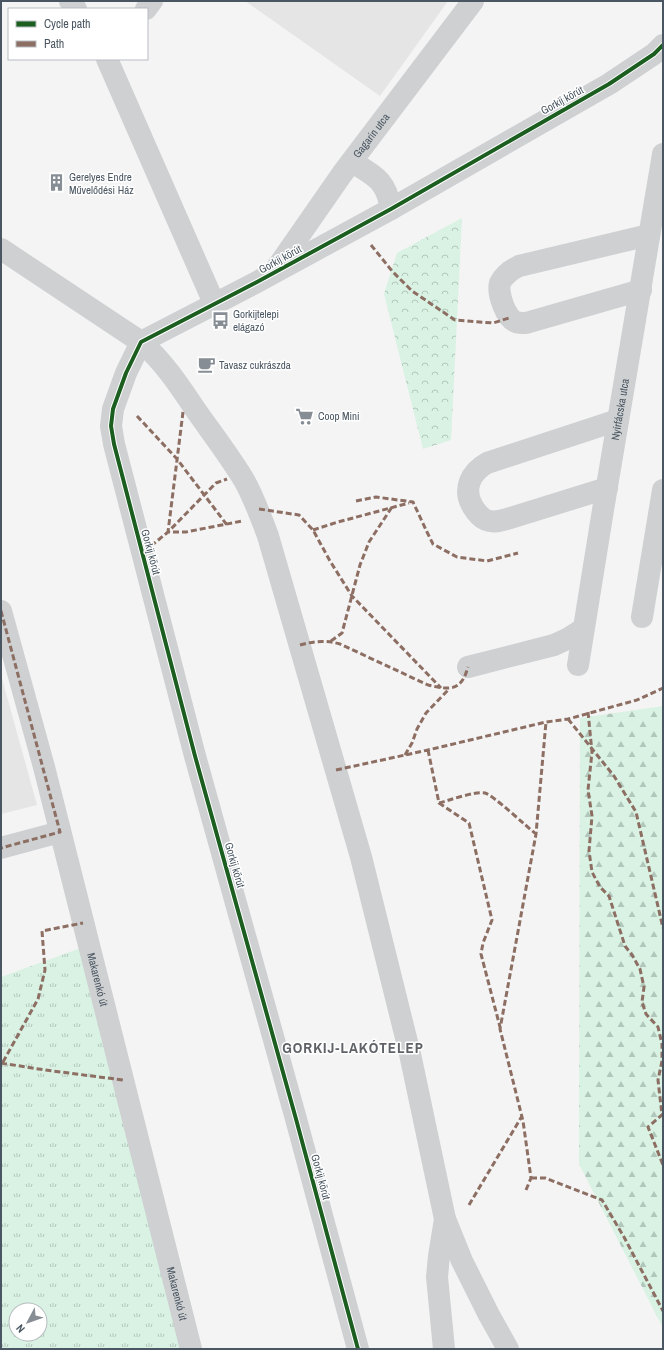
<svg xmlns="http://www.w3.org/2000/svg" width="664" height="1350" font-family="'Archivo Narrow',sans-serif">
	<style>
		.education { fill: #e6e5e6 }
		.grass { fill: url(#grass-tufts); fill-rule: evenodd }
		.forest { fill: url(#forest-firs) }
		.park { fill: url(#park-crowns) }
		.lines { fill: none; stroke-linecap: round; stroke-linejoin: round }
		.minor { stroke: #ced0d2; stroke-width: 22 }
		.quiet { stroke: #8d6e63; stroke-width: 3; stroke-dasharray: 6 3; stroke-linecap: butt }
		.cycleway-casing { stroke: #fff; stroke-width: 6 }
		.cycleway { stroke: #1b5e20; stroke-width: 4 }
		.labels { text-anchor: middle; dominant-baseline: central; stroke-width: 3; stroke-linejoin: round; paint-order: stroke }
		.street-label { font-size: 11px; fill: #4a5661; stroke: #fff }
		.poi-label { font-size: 11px; fill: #4a5661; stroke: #fff; text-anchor: start }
		.district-label { font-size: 15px; font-weight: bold; letter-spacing: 1px; fill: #5f6368; stroke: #fff }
	</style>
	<defs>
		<pattern id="grass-tufts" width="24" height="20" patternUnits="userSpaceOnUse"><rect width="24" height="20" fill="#d9f2e3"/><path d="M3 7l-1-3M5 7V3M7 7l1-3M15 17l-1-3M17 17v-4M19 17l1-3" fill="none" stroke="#b2c7bb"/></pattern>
		<pattern id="forest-firs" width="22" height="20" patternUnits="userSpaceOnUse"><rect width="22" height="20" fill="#d9f2e3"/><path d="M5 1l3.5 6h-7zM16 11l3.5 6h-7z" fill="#b2c7bb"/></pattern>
		<pattern id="park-crowns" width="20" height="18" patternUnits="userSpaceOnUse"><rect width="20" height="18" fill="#d9f2e3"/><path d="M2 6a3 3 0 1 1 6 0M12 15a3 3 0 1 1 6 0" fill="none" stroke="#b2c7bb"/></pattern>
	</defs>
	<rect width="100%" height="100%" fill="#f4f4f4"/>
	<path class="education" d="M245,1h203l-68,95z
		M1,675l36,130 -36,9z"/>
	<path class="grass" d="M89,945l102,404h-190v-372zM16,1310h24v24h-24z"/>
	<path class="forest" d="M663,706v622l-84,-164 1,-446z"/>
	<path class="park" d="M462,218l-11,222 -28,9 -39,-155 13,-41z"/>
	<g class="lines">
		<g class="minor">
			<path d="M70,1l6,8"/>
			<path d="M146,9l6,-8"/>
			<path d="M107,59l107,244"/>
			<path d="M352,162c23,14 34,18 39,47"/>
			<path d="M1,249l140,93c22,19 38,43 54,67 16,23 34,46 49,71 10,18 17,37 24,56l93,321 49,197 35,165 17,42 27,54 19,34"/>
			<path id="s1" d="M276,269l66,-95 131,-173"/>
			<path d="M641,290l-115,33c-3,0 -7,0 -10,-1 -10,-3 -19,-29 -16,-39 4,-8 11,-13 19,-17l130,-31"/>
			<path d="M607,488l-100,31c-7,2 -14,4 -21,1 -6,-3 -10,-8 -13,-13 -11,-18 -2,-35 14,-44l131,-43"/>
			<path id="s2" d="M1,611l43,156 147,582"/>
			<path d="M642,617l21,-127"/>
			<path id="s3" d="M578,665l25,-155 60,-356"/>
			<path d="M468,667l86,-22 13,-6 16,-10"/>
			<path d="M1,848l59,-16"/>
			<path d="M358,1349l-62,-230 -101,-363 -81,-312 -3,-18 2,-17 13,-36 15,-31 116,-60 134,-73 218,-125 45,-30 9,-9"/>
			<path d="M444,1349l-7,-72 2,-21 6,-37"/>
		</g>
		<path class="quiet" d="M371,245l21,26 20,20 43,29 38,3 16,-5
			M183,412l-15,120 48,-49 11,-4
			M137,416l40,43 50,66
			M356,501l20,-4 37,5 14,30 6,12 24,13 30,4 31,-8
			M259,509l40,6 14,15 17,31 22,35 89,92
			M313,530l25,-8 71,-19
			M151,546l17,-14h18l56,-11
			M1,611l59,221 -59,16
			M331,641l11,-8 18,-68 9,-23 23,-35
			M300,645c14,-4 26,-5 40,-1l88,41c22,5 33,7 40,-18
			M588,712l4,40 -4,38 4,26 -3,35 3,21 8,15 9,9 16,50 7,9 8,14 4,18 -2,15 4,12 12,13 4,17v17l-4,19 4,35
			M568,719l46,57 22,36 27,116
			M428,750l11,53 30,20 23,97 -9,23 -2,11 19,73
			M405,755l7,-12 5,-14 9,-16 23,-24
			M336,770l92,-20 118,-28 22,-3 69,-19 26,-12
			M439,803c11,-3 36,-12 46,-10 8,2 42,34 51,41
			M3,1062l35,-63 7,-29 -3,-39 41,-8
			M1,1063l44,7 78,10
			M663,1114l-15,13 15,38
			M531,1178h14l57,22 22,37 39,74
			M526,1190l5,-12 -8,-57 -23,-92 36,-195 10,-112
			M469,1205l53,-89"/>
		<defs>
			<path id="cycleway" d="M358,1349l-62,-230 -101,-363 -81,-312 -3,-18 2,-17 13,-36 15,-31 116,-60 134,-73 218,-125 45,-30 9,-9"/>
		</defs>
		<use href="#cycleway" class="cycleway-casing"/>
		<use href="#cycleway" class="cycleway"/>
	</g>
	<defs>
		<symbol id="building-bare" viewBox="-9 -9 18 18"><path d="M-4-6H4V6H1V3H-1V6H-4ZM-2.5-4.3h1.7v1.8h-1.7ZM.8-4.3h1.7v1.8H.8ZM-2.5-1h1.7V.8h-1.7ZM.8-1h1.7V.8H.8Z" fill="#868d94" stroke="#fff" stroke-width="2.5" paint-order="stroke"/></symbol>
		<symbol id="bus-bare" viewBox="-9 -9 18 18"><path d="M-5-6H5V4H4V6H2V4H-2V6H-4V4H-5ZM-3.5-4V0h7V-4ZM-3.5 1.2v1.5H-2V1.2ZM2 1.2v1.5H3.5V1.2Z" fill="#868d94" stroke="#fff" stroke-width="2.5" paint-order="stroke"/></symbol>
		<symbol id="cafe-bare" viewBox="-9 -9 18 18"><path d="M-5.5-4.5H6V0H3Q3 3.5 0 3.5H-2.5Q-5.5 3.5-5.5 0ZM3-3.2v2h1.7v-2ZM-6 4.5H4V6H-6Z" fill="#868d94" stroke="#fff" stroke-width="2.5" paint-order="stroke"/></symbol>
		<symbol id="supermarket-bare" viewBox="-9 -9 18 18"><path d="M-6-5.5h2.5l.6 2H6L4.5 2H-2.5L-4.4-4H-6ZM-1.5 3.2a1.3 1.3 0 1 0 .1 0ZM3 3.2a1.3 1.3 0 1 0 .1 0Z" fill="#868d94" stroke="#fff" stroke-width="2.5" paint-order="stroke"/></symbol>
	</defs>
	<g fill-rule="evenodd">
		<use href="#building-bare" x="44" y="170" width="25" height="25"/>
		<use href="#bus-bare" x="208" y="308" width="25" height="25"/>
		<use href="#cafe-bare" x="194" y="352" width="25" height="25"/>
		<use href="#supermarket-bare" x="292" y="404" width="25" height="25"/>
	</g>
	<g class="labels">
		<g class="street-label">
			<text transform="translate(562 100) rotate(-29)">Gorkij körút</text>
			<text stroke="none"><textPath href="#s1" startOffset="164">Gagarin utca</textPath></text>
			<text transform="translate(280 259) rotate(-29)">Gorkij körút</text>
			<text stroke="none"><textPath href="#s3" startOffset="259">Nyírfácska utca</textPath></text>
			<text transform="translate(151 552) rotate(75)">Gorkij körút</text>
			<text transform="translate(235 865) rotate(74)">Gorkij körút</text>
			<text stroke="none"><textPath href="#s2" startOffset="381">Makarenkó út</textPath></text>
			<text transform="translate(321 1177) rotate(75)">Gorkij körút</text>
			<text stroke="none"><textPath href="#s2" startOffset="705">Makarenkó út</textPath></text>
		</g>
		<g class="poi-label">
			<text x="69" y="177">Gerelyes Endre<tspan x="69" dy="13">Művelődési Ház</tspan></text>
			<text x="233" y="314">Gorkijtelepi<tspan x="233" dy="13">elágazó</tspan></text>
			<text x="219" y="365">Tavasz cukrászda</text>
			<text x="318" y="416">Coop Mini</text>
		</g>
		<g class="district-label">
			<text x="353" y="1047">GORKIJ-LAKÓTELEP</text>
		</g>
	</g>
	<rect width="664" height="1350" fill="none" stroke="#4a5661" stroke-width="4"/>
	<rect x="8" y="8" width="140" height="52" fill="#ffffff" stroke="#b7bbc0"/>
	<rect x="16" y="21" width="20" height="6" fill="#1b5e20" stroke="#b7bbc0"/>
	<text x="44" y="28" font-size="12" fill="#4a5661">Cycle path</text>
	<rect x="16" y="41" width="20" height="6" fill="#8d6e63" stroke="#b7bbc0"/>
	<text x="44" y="48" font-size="12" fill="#4a5661">Path</text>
	<g transform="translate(28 1322) rotate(229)"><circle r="19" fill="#ffffff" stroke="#b7bbc0"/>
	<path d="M0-3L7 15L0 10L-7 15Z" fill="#868d94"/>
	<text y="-6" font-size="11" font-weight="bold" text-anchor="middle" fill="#4a5661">N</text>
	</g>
</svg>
